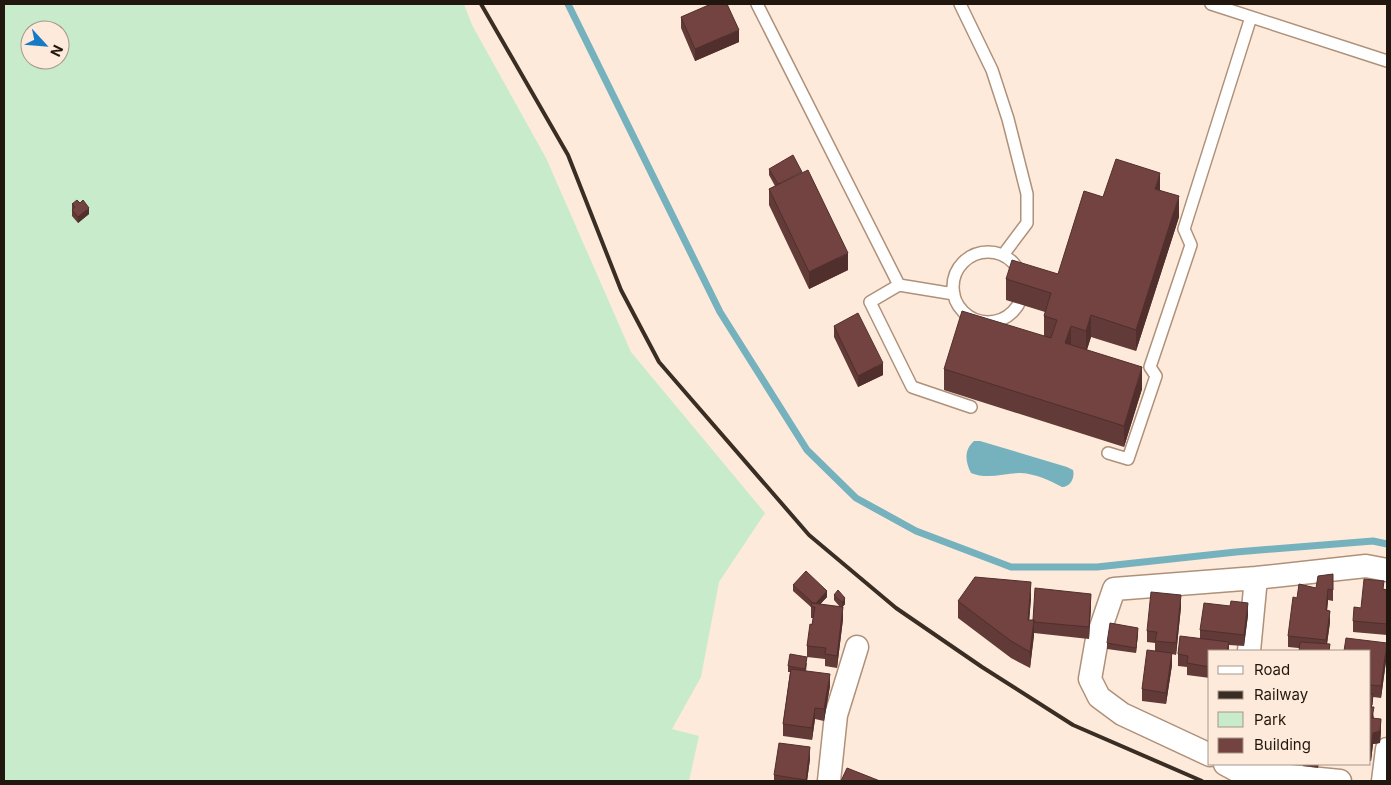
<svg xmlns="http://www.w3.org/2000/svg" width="1391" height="785" font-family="Inter,sans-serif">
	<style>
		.green { fill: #c7ebcb; fill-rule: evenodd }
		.water { fill: #75b2be }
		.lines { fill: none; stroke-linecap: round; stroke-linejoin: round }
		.stream { stroke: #75b2be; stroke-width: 7 }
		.lane-casing { stroke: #af917a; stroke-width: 14 }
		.street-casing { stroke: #af917a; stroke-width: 25 }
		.lane { stroke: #fff; stroke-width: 11 }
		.street { stroke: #fff; stroke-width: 22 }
		.rail { stroke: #3a2e24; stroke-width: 4 }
		.wall { fill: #623a37 }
		.shaded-wall { fill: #502f2d }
		.building { fill: #724340; stroke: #502f2d }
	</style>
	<rect width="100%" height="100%" fill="#feeadb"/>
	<path class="green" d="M4,4h460l8,21 74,133 85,194 134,161 -46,69 -18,95 -29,52 27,7 -10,45h-685zM30,30h30v30h-30z"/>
	<path class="water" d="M974,441h6l87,26 6,3c2,7 -2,17 -11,17 -13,-7 -26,-13 -41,-14 -17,0 -33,7 -50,0 -6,-12 -7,-23 3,-32z"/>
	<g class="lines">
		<path class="stream" d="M568,4l152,308 87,138 49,48 60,33 95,36h86l139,-15 137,-11 14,3"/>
		<defs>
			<path id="lane" d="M757,4l142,281 55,9
				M960,4l32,66 16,49 19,75v29l-24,32
				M1211,4l176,57
				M953 287a35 35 0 1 1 70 0a35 35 0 1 1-70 0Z
				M899,285l-29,17 42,85 59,20
				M1108,453l20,6 28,-83 -6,-9 41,-122 -7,-16 67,-212"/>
			<path id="street" d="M1249,651l7,-73
				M1210,755l-88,-41 -23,-17 -9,-18 7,-40 17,-50 142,-11 110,-12 21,4
				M1225,764l13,7 102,10
				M829,781l7,-66 21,-68
				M1383,781l4,-32"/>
		</defs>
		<use href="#lane" class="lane-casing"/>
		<use href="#street" class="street-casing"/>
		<use href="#lane" class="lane"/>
		<use href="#street" class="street"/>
		<path class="rail" d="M481,4l87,151 53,135 38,72 150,173 87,73 86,59 91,58 129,56"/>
	</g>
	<path class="wall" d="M681,17l58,25 -44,19 -14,-33z
		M769,169l79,101 -39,19 -40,-84v-16l6,-3 -6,-11z
		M1160,190l19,27 -43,134 -45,-14 -4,13 55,39 -18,58 -180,-57v-21l100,-33v-20l1,-4 -39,-12v-21l52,-5 45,-77z
		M80,203l9,11 -11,9 -6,-7v-12z
		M834,326l49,49 -25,12 -24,-50z
		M1333,574v27l-5,-1 -1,10 3,12 -3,22 3,7 -42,-4v-11l9,-38 19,-10z
		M793,585l34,12 -7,7 20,3 -6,-7v-5l11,9 -3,3 1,12 -6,49 -12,-2v-7l-18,-2v-11l6,-28h-2v-11l-18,-16z
		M1384,589l3,1v45l-34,-3v-11z
		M1031,598l-2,22h4l58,-15 -2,34 -55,-6 -4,35 -19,-10 -53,-40v-17z
		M1181,607l-5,48 -4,-1v11l-6,39 -24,-3v-12l13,-38v-8l-8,-1v-11z
		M1248,615l-4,31 -15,-1v6h-19v27l-23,-3v-8l-9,-1v-12l22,-16v-8z
		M1138,633l-2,20 -29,-4v-6z
		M1370,651l17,3 -6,44 -8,-1 -1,10 2,11 7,13 -1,12 -7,1 -2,17h-1z
		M807,663l-1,8 24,15 -6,35 -9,-2 -3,21 -29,-4v-12l7,-52h-2v-6z
		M810,759l-3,22h-33v-6z
		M1303,764h16l-1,4 -15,-2z"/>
	<path class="shaded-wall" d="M739,30v12l-44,19v-12z
		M1160,173v21l-5,-5z
		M1179,196v21l-43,134v-21z
		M89,208v6l-11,9v-6z
		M848,253v17l-39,19v-17z
		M1091,315v22l-5,15v-21z
		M1071,326v21l-6,-4z
		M883,363v12l-25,12v-11z
		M1142,367v22l-18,58v-21z
		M1031,582v16l-3,38v-16z
		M1328,589v11l-2,22v-12z
		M827,591v6l-12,13v-6z
		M1091,594v11l-2,34v-12z
		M1181,595v12l-5,48v-12z
		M845,598v6l-3,4v-6z
		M1248,603v12l-4,31v-11z
		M843,607v12l-6,49v-12z
		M1330,611v11l-4,29v-11z
		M1034,620v16l-4,32v-16z
		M1138,628v5l-2,20v-5z
		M1387,643v11l-6,44v-12z
		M1172,653v12l-6,39v-11z
		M830,674v12l-6,35v-12z
		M815,708v11l-3,21v-12z
		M1381,719v12l-1,12 -7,1 -2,17v-11l2,-17z
		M810,747v12l-3,22h-1z"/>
	<path class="building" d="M711,4h16l12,26 -44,19 -14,-32z
		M793,155l9,17 -24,12 -9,-15z
		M1116,159l44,14 -5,16 24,7 -43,134 -45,-15 -5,16 -15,-5 -6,17 77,24 -18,59 -180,-57 18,-58 89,27 6,-18 -13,-4 7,-23 -45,-14 6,-19 46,14 26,-83 19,6z
		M808,170l40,83 -39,19 -40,-83z
		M77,200l3,3 3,-3 6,8 -11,9 -6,-7 3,-3 -3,-3z
		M858,313l25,50 -25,13 -24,-50z
		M806,571l21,20 -11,12h-3l-20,-18z
		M1333,574v16l-5,-1 -2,21 4,1 -4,29 -38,-4 5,-39 4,1 2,-14 17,4 2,-12z
		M975,577l56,5 -3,38h6l-4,32 -19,-11 -53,-40z
		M1364,579l20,2 -1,8 4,1v34l-34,-3 1,-14 7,1z
		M1035,588l56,6 -2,33 -55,-5v-2h-1z
		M838,590l7,8 -3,4 -8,-7z
		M1151,592l30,3 -5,48 -21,-2 2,-9 -10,-1z
		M1231,601l17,2 -4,32 -44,-5 4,-27 26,3z
		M812,603l31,4 -6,49 -12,-2 1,-6 -19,-2 3,-22 2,1 3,-18h-4z
		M1110,623l28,5 -2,20 -29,-5z
		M1180,636l49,6 -2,9h-17v16l-23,-4 1,-7 -10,-2z
		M1346,638l41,5 -6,43 -11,-1v-34h-26z
		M1300,642l30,2 -1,7h-30z
		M1147,650l25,3 -6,40 -24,-4z
		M790,654l17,3 -2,12 -17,-3z
		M791,669l39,5 -6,35 -9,-1 -3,20 -29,-4z
		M1370,694h3l-1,11h-2z
		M1370,707h4l-2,11 9,1 -1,12 -7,2 -2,17 -1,-1z
		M779,743l31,4 -4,33 -32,-5z
		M847,768l33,13h-39z"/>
	<rect width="1391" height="785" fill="none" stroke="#22170e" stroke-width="10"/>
	<rect x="1208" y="650" width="162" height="115" fill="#feeadb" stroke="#a69689"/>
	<rect x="1218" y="666" width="25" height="8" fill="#ffffff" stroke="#a69689"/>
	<text x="1254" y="675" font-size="15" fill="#22170e">Road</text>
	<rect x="1218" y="691" width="25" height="8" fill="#3a2e24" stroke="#a69689"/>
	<text x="1254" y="700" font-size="15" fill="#22170e">Railway</text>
	<rect x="1218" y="712" width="25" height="15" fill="#c7ebcb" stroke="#a69689"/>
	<text x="1254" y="725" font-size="15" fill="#22170e">Park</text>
	<rect x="1218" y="738" width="25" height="15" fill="#724340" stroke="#a69689"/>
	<text x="1254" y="750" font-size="15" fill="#22170e">Building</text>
	<g transform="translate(45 45) rotate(116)"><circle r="24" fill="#feeadb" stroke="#a69689"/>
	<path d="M0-4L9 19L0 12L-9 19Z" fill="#177ac5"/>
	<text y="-8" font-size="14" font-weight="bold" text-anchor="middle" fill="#22170e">N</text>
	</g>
</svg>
